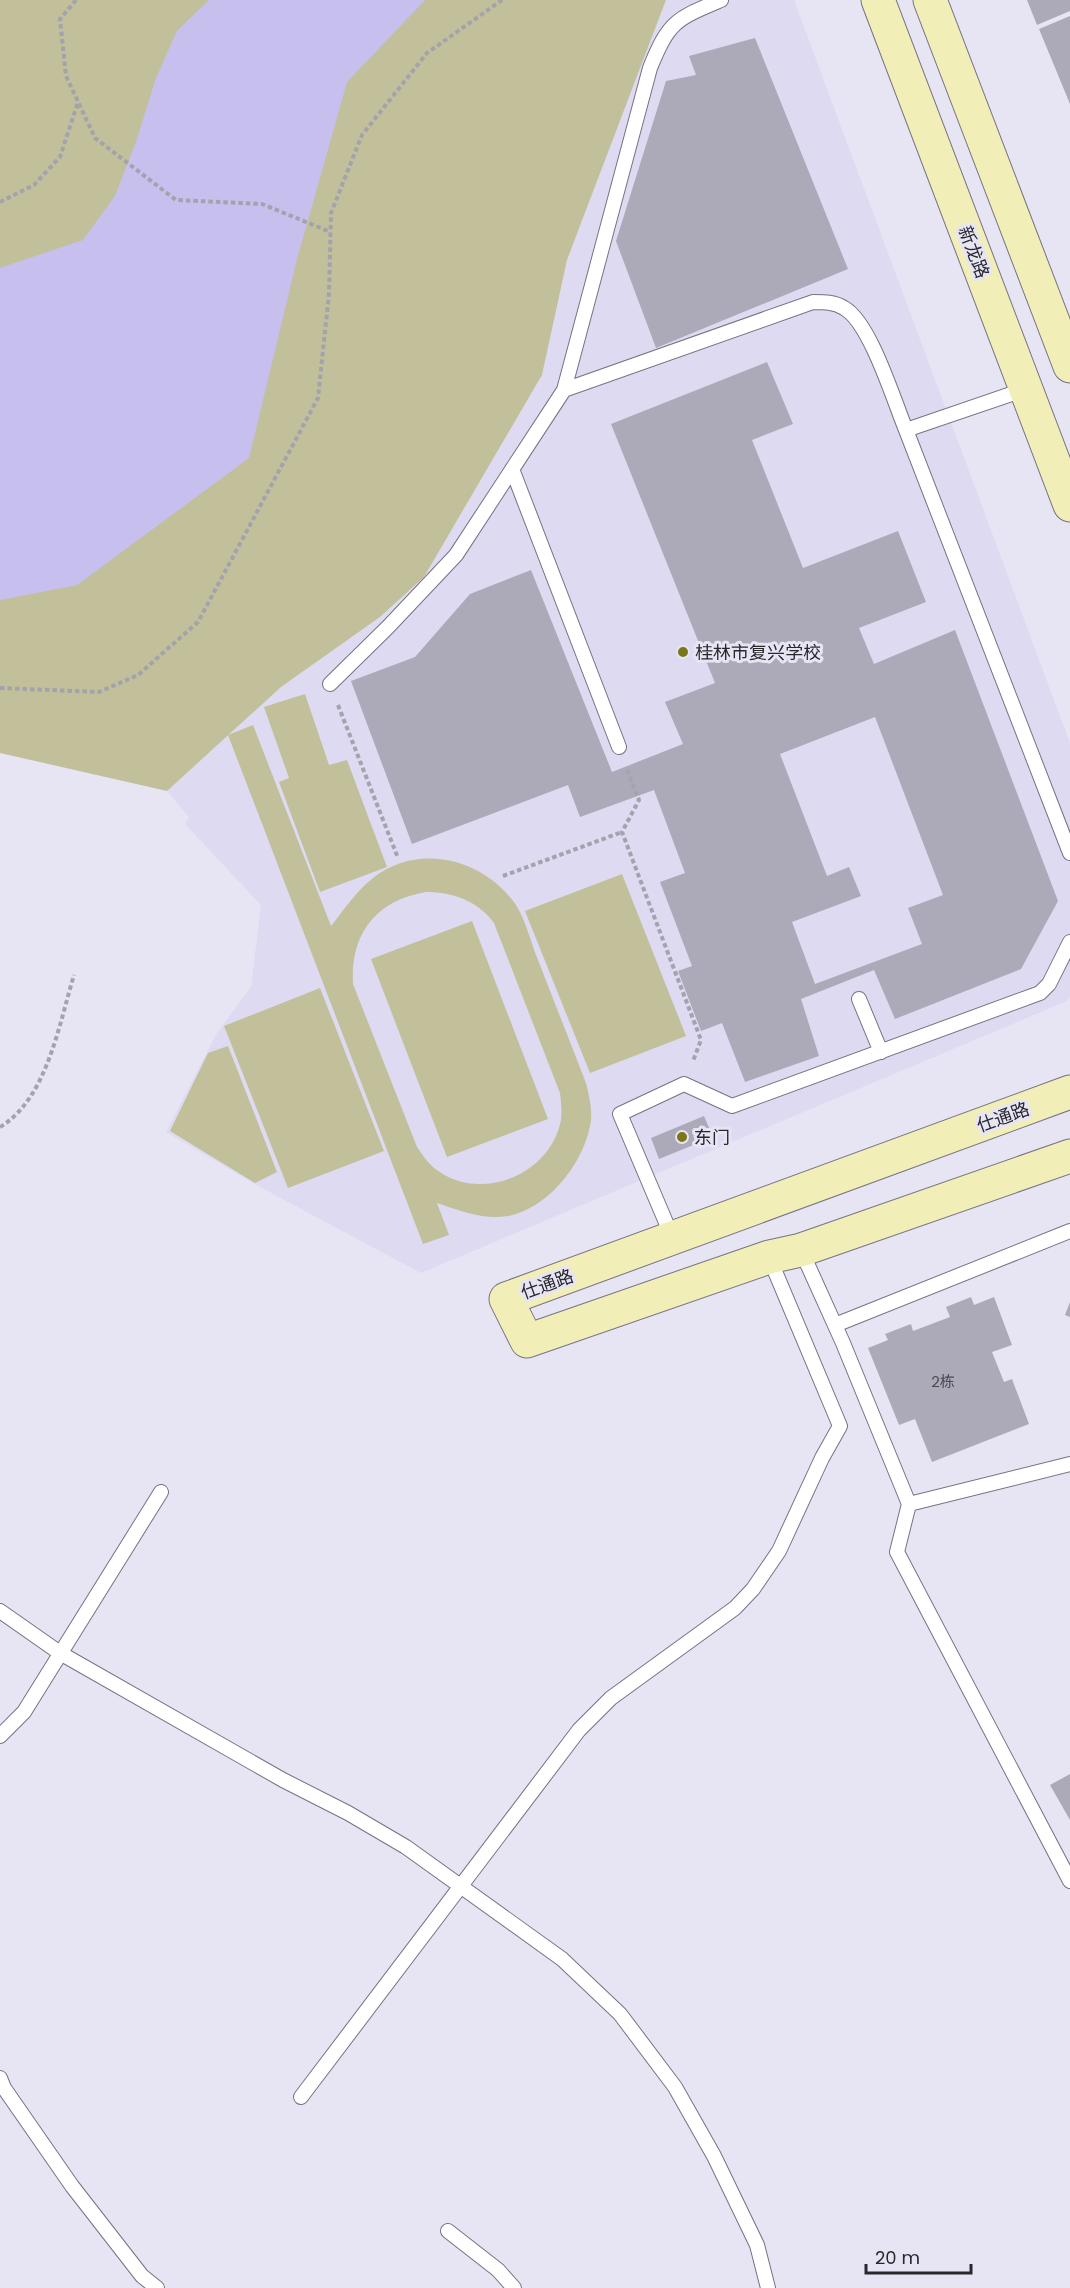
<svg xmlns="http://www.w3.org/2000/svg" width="1070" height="2288" font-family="Poppins,'Noto Sans SC',sans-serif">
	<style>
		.built { fill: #dddaf1 }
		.green { fill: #c1c09a; fill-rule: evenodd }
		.water { fill: #c7c0ef }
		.building { fill: #acaab8; fill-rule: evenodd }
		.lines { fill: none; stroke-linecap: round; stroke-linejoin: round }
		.lane-casing { stroke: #757381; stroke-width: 16 }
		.secondary-casing { stroke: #757381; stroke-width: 35 }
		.path { stroke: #a3a2ad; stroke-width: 4; stroke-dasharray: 4.5 3; stroke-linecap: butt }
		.lane { stroke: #fff; stroke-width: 14 }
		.secondary { stroke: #f1eeb7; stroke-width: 33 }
		.poi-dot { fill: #7b761a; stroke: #e7e5f4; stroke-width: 2 }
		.labels { text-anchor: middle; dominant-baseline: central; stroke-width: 6; stroke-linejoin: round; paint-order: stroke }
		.number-label { font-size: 15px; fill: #48484f }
		.street-label { font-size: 18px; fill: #27272c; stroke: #e7e5f4 }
		.poi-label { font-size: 18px; fill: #27272c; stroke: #e7e5f4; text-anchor: start }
	</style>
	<rect width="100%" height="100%" fill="#e7e5f4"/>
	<path class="built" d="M666,0h128l276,743v254l-3,4 -646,272 -161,-86 -94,-55 51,-99 34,-46 10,-82 -76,-81 4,-7 -22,-26 114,-104 99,-70 44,-40 118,-202 25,-115z"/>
	<path class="green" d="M0,0h666l-99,260 -25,115 -118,202 -44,40 -99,70 -114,104 -167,-38z
		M305,694l24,71 18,-5 40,107 -67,25 -41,-110 10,-4 -25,-71z
		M253,725l78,201c13,-16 25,-35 42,-48 46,-36 111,-19 143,27 10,16 15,38 22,55 16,41 32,82 48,123 3,12 6,24 5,37 -5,40 -41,88 -83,96 -24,4 -48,-5 -71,-13l12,32 -26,9 -195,-509zM426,892c27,0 52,9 68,31l66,170c1,9 2,18 1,27 -11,56 -82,84 -127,48 -7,-6 -12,-14 -17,-21l-64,-163c-3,-51 24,-84 73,-92z
		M622,874l64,162 -96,37 -65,-162z
		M472,921l76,198 -101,38 -76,-198z
		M320,988l64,163 -96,37 -64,-162z
		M228,1046l49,126 -22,11 -85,-52 38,-78z"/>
	<path class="water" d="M209,0h216l-78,82 -50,177 -48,199 -172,127 -77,15v-332l83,-28 32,-44 21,-54 20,-64 21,-47z"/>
	<path class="building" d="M1027,0h43v11l-33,14z
		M1070,16v88l-31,-75z
		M755,38l93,231 -192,79 -40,-107 50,-160 30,-6 -7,-19z
		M767,362l26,62 -41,16 51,128 95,-37 28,71 -67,26 15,36 81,-34 103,271 -37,68 -126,50 -21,-49 -73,29 18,57 -74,26 -23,-59 -21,8 -23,-60 14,-5 -32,-84 25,-9 -31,-83 -74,27 -12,-32 -156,59 -61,-163 64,-24 55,-63 61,-24 81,202 71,-28 -18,-42 50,-19 -104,-259zM875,717l68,178 -35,13 14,36 -107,40 -23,-62 69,-26 -12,-29 -22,9 -47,-122z
		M704,1116l9,21 -54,22 -8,-21z
		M971,1297l3,8 20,-8 18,48 -20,7 12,30 8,-3 17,45 -97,38 -17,-43 -16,6 -31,-77 20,-8 -3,-6 26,-10 2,7 37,-14 -4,-10z
		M1070,1302v15l-5,-2z
		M1070,1774v46l-20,-35z"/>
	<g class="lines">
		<defs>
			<path id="lane" d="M1026,389l-120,41 164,423
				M564,390l249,-88c11,0 22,0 31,6 26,14 50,93 62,122
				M512,469l107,278
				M330,684l58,-57 68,-72 108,-165 86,-322c19,-47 26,-49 71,-68
				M859,999l22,53
				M673,1239l-53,-125 64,-30 48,22 308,-113 9,-9 21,-42
				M801,1250l42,93 66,161 -12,48 173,329
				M835,1325l235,-94
				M909,1504l161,-40
				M0,1611l60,42 223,127 65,33 58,34 156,112 58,55 55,73 39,69 43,89 11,43
				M0,1736l24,-24 137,-220
				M0,2078l4,10 68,98 70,90 15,12
				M301,2097l278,-367 32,-32 124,-90 18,-19 26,-38 43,-93 18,-32 -71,-169
				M448,2231l50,39 16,18"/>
			<path id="secondary" d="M878,0l192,505
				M930,0l140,366
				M1070,1092l-564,207 21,42 242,-84 32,-7 269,-94"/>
		</defs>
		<use href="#lane" class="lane-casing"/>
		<use href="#secondary" class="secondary-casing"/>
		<path class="path" d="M76,0l-16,19 6,57 29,62 81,62 86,4 66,27
			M0,202l34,-17 26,-28 18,-55
			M0,688l99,4 39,-17 60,-53 120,-224 11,-104 2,-81 31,-78 65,-82 75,-53
			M338,705l60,153
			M627,770l12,30 -17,32 79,208 -8,21
			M503,876l119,-44
			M0,1127c47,-28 59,-103 74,-152"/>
		<use href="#lane" class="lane"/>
		<use href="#secondary" class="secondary"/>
	</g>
	<g class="poi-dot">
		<circle cx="683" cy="652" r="6"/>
		<circle cx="682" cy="1137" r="6"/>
	</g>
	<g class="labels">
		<g class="number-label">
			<text x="943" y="1381">2栋</text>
		</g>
		<g class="street-label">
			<text transform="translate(974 252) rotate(69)">新龙路</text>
			<text transform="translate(1003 1117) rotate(-20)">仕通路</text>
			<text transform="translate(547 1284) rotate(-20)">仕通路</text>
		</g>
		<g class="poi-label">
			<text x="695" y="652">桂林市复兴学校</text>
			<text x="694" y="1137">东门</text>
		</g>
	</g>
	<path d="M866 2264v9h105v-9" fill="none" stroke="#27272c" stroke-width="3"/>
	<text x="875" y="2264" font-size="18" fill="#27272c" stroke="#e7e5f4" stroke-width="4.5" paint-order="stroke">20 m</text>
</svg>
